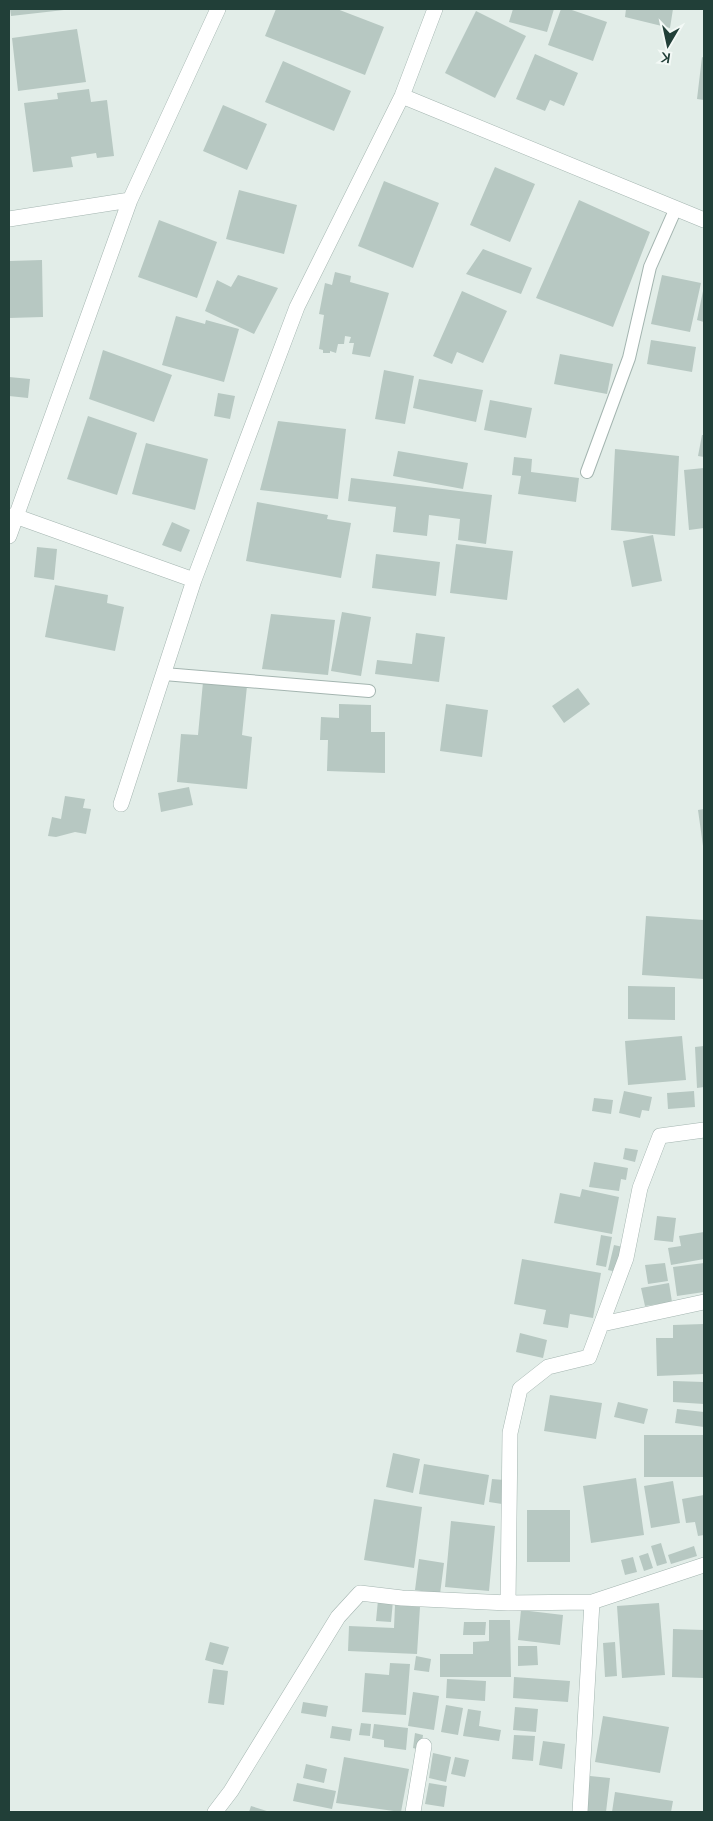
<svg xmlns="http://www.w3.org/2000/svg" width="713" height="1821" font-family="'Nunito Sans',sans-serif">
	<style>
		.building { fill: #b7c8c2 }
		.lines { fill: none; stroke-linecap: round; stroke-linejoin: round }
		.service-casing { stroke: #a4b5b0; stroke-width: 14 }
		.minor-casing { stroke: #a4b5b0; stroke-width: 16 }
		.service { stroke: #fff; stroke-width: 12 }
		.minor { stroke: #fff; stroke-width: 15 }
	</style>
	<rect width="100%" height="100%" fill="#e2ede8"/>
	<path class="building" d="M10,9h54v1l-53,6z
		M276,9h61l47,18 -19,48 -100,-39z
		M513,9h41l-7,23 -38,-10z
		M561,9h8l38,13 -14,39 -45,-16z
		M626,9h47l-3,19 -45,-11z
		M476,11l50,25 -31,62 -50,-25z
		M77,29l9,53 -68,9 -6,-53z
		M535,54l43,19 -14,33 -14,-6 -5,11 -29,-12z
		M702,57l2,1v42l-7,-1z
		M283,61l68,30 -17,40 -69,-29z
		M89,89l2,13 16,-2 7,56 -17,2 -1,-5 -25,4 2,10 -40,5 -9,-69 34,-4 -1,-6z
		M223,105l44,19 -20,46 -44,-19z
		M495,167l40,17 -25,58 -40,-17z
		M384,181l55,22 -26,65 -55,-22z
		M239,190l58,15 -13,49 -58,-15z
		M579,200l71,32 -37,95 -77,-29z
		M159,220l58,22 -20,56 -59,-21z
		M483,249l49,19 -11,26 -55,-20z
		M42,260l1,57 -34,1v-57z
		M335,272l16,4 -1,6 39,11 -19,64 -18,-3 2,-11h-5l2,-6 -6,-1 -1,8h-6l-2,9 -6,-2v2h-7v-3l-4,-1 5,-34 -5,-1 6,-31 7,2z
		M238,275l40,13 -24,46 -49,-23 12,-31 14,7z
		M662,275l39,8 -11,49 -39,-8z
		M462,291l45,20 -24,52 -26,-11 -5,12 -19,-8z
		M703,291h1v31l-7,-2z
		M176,316l29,8 1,-4 33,9 -15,53 -62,-17z
		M651,340l45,7 -4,25 -45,-8z
		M103,350l69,25 -18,47 -65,-23z
		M560,354l53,10 -6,30 -53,-10z
		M384,370l30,6 -9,48 -30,-5z
		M9,377l21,2 -2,19 -19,-2z
		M419,379l64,11 -7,32 -63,-14z
		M218,393l17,3 -5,23 -16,-3z
		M490,400l42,8 -6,30 -42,-8z
		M88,416l49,17 -20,62 -50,-16z
		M278,421l68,8 -8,70 -78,-9z
		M702,435h2v22l-6,-1z
		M146,443l62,16 -13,51 -63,-16z
		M615,449l64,7 -4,80 -64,-6z
		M398,451l70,12 -5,26 -70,-13z
		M514,457l18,2 -1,13 48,6 -3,24 -58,-8 3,-18 -9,-1z
		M704,468v60l-15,2 -5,-60z
		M351,478l141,17 -6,49 -28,-4 2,-21 -31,-4 -2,21 -34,-4 3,-25 -48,-6z
		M257,502l71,13 -1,4 24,4 -10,55 -95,-17z
		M172,522l18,8 -9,22 -19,-7z
		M653,535l9,46 -30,6 -9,-46z
		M456,544l57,7 -6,49 -57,-7z
		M37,547l20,2 -3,31 -20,-3z
		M376,554l64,8 -4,34 -64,-8z
		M55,585l53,10 -1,8 17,4 -9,44 -70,-14z
		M342,612l29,5 -10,59 -30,-5z
		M271,614l64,6 -7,55 -66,-6z
		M416,633l29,4 -6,45 -64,-8 2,-14 35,4z
		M203,682l44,4 -5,49 10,2 -5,52 -70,-7 4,-48 17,1z
		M578,688l12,16 -26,19 -12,-17z
		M339,704l32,1v27h14v41l-58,-2 1,-31h-8l1,-23 18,1z
		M446,704l42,6 -6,47 -42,-6z
		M189,787l4,18 -32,7 -3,-19z
		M65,796l20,3 -2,9 8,1 -5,25 -11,-2 -19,5 -8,-1 4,-19 9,2z
		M704,809v37h-1l-5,-36z
		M646,916l58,4v59l-62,-4z
		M628,986l47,1v33l-47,-1z
		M682,1036l4,44 -58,5 -3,-44z
		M704,1046v41l-7,1 -2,-41z
		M624,1091l28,6 -3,14 -7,-1 -2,8 -21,-5z
		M694,1091l1,16 -27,2 -1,-16z
		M594,1098l19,2 -2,14 -19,-3z
		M625,1148l13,2 -3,12 -12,-3z
		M594,1162l34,6 -2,12 -5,-1 -2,12 -30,-4z
		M582,1189l37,8 -7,37 -58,-11 6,-30 20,4z
		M657,1216l19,2 -3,24 -19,-2z
		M704,1232v27l-33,6 -3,-17 13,-2 -2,-10z
		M601,1235l11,2 -6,30 -10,-2z
		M614,1245l9,2 -6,25 -9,-2z
		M522,1259l79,14 -8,45 -23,-4 -2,14 -25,-4 3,-14 -32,-6z
		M665,1263l3,18 -20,3 -3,-19z
		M704,1263v29l-27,4 -4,-29z
		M669,1283l3,19 -27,4 -4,-18z
		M704,1324v50l-47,2 -1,-38h17v-13z
		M520,1333l27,7 -4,18 -27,-6z
		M673,1381l31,1v22l-31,-2z
		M550,1395l52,8 -6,36 -52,-8z
		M618,1402l30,7 -4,15 -30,-7z
		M677,1409l27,3v15l-29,-4z
		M644,1435h60v42h-60z
		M393,1453l27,6 -7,34 -27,-6z
		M424,1464l65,11 -5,30 -65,-11z
		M636,1478l8,57 -53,8 -8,-57z
		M492,1479l12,1 -2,24 -13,-2z
		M673,1481l7,42 -29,5 -7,-42z
		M704,1495v40l-6,1 -3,-14 -9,1 -4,-24z
		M374,1499l48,8 -8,61 -50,-8z
		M527,1510h43v52h-43z
		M451,1521l44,5 -6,65 -44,-4z
		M661,1543l6,20 -10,3 -6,-20z
		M694,1546l3,10 -26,8 -3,-9z
		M648,1553l5,15 -9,3 -5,-15z
		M633,1557l4,15 -12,3 -4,-15z
		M419,1559l25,4 -4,31 -25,-4z
		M378,1600l15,1 -2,21 -15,-1z
		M659,1603l6,72 -43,3 -5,-72z
		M395,1605l25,2 -3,47 -69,-3 1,-25 45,2z
		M521,1610l42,5 -3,30 -42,-5z
		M489,1620h21l1,57h-71v-23h33v-12l16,-1z
		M464,1622h22l-1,13h-22z
		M673,1629l31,1v48l-32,-1z
		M210,1642l19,5 -6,18 -18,-5z
		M615,1642l2,34 -12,1 -2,-34z
		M518,1646h19l1,19 -20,1z
		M416,1656l15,3 -2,13 -15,-2z
		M390,1663l20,1 -4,51 -44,-3 3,-39 24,2z
		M213,1669l15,2 -4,34 -16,-2z
		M514,1677l56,4 -2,21 -55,-4z
		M447,1679l39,2 -1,20 -39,-3z
		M413,1692l26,4 -5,34 -26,-4z
		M303,1702l25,4 -2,11 -25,-4z
		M446,1705l17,3 -5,27 -17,-3z
		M515,1707l23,2 -2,23 -23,-2z
		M468,1709l13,2 -2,15 22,4 -2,11 -36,-5z
		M603,1716l66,11 -9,46 -65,-11z
		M361,1723l10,1 -1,12 -11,-1z
		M374,1724l34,4 -2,22 -22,-3v-7l-12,-2z
		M332,1726l20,3 -2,12 -20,-3z
		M415,1733l8,2 -2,15 -8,-2z
		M514,1735l21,1 -2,25 -21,-2z
		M543,1741l22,3 -3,25 -23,-4z
		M433,1753l18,4 -5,25 -17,-4z
		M344,1757l65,12 -8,43 -65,-9z
		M455,1757l14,3 -4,17 -14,-3z
		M306,1764l21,5 -3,14 -21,-5z
		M590,1776l20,2 -4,34h-21z
		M297,1783l39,8 -4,18 -39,-8z
		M429,1783l18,3 -3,21 -19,-3z
		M615,1792l58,9 -2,11h-59z
		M251,1806l19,6h-21z"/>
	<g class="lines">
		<defs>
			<path id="service" d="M587,472l42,-114 21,-91 26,-59
				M164,674l205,17"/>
			<path id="minor" d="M402,96l302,124
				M9,219l121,-19
				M9,516h6l179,64
				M9,536l121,-336 88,-191
				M121,804l73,-224 103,-273 105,-211 33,-87
				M602,1324l102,-22
				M508,1603l2,-170 10,-44 28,-22 41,-10 37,-99 14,-70 20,-52 44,-6
				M215,1812l16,-21 107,-174 22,-24 42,5 106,5 84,-1 112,-37
				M413,1812l11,-66
				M580,1812l12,-210"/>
		</defs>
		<use href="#service" class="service-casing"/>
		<use href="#minor" class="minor-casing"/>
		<use href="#service" class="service"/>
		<use href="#minor" class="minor"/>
	</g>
	<rect width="713" height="1821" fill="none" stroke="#213f38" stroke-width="20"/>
	<g transform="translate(668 45) rotate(189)" stroke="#f3f9f6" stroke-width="4" paint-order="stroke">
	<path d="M0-4L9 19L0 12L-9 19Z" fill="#213f38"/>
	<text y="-8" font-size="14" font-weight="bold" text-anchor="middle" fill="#213f38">K</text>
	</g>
</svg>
